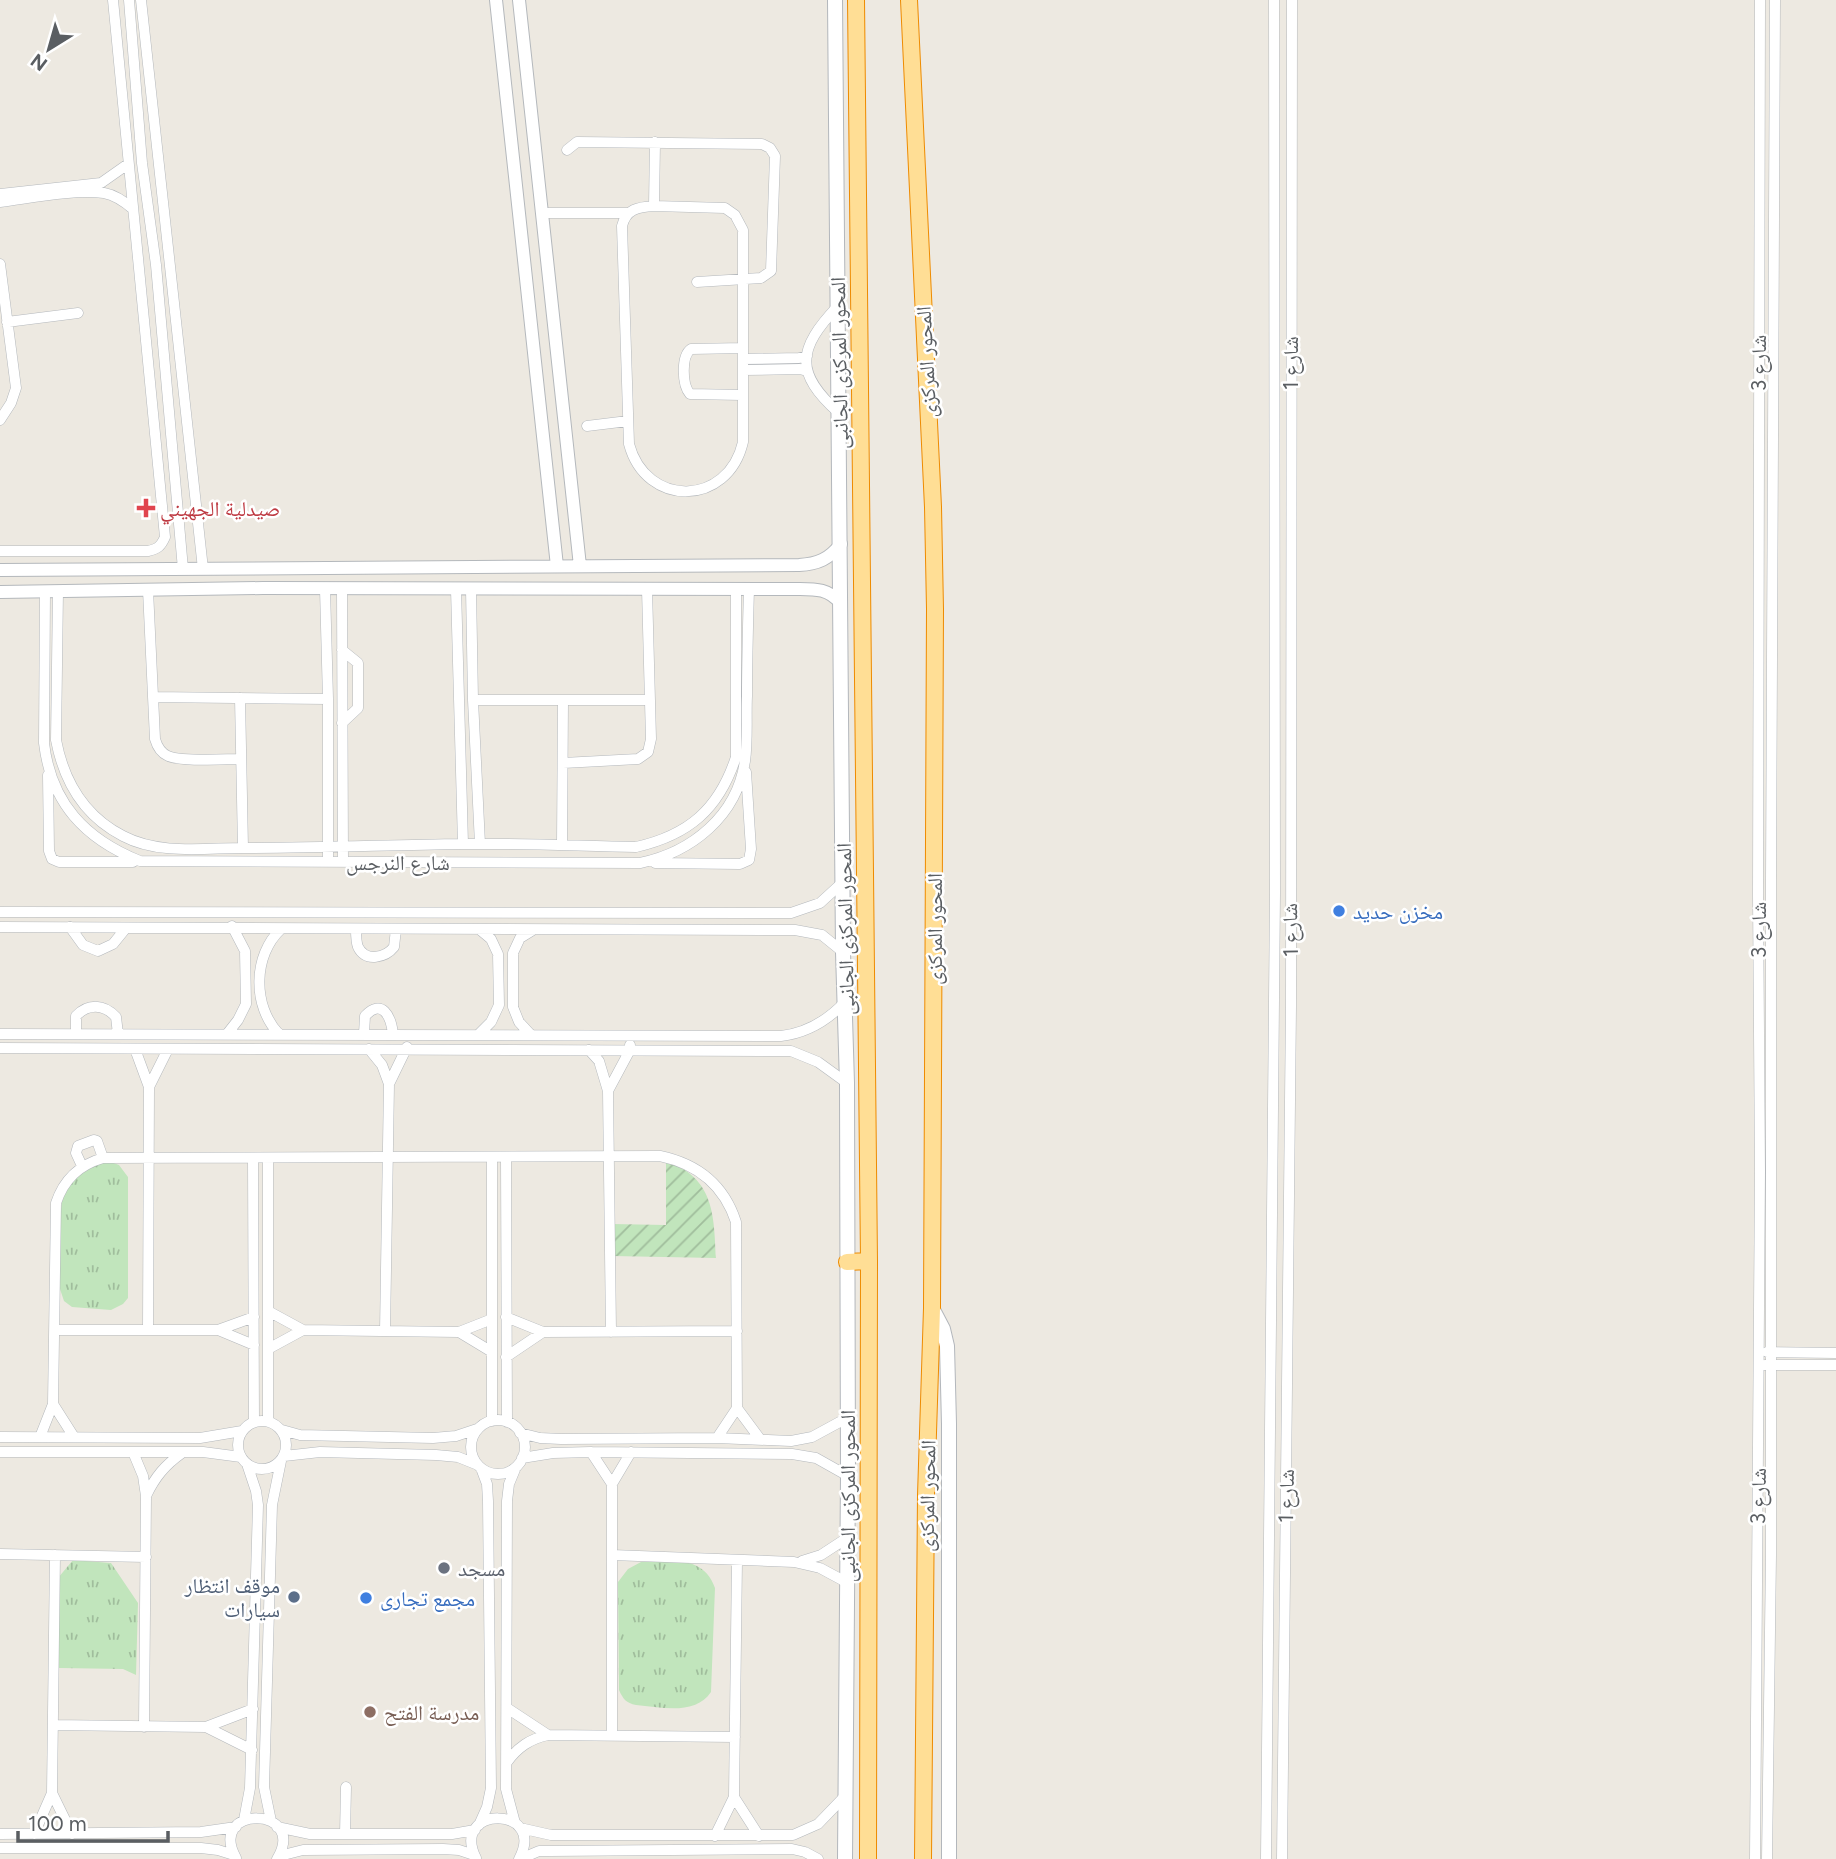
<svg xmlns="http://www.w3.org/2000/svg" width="1836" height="1859" font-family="Figtree,'Noto Naskh Arabic',sans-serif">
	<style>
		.park { fill: url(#park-tufts) }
		.garden { fill: url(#garden-furrows) }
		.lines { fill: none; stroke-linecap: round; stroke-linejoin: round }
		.minor-casing { stroke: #b4b8bc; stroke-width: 11 }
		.tertiary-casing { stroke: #b4b8bc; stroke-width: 14 }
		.secondary-casing { stroke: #b3b7bc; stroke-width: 16 }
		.trunk-casing { stroke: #ee8b00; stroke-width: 18 }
		.minor { stroke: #fff; stroke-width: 10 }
		.tertiary { stroke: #fff; stroke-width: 12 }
		.secondary { stroke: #fff; stroke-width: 14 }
		.trunk { stroke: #ffde95; stroke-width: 16 }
		.health-dot { fill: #e0444e; stroke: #fff; stroke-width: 2.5 }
		.shop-dot { fill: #3f7fe0; stroke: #fff; stroke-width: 2.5 }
		.worship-dot { fill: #6b7280; stroke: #fff; stroke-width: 2.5 }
		.service-dot { fill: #5c6f8a; stroke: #fff; stroke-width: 2.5 }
		.education-dot { fill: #8d6e63; stroke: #fff; stroke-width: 2.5 }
		.labels { text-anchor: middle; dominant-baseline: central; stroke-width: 5; stroke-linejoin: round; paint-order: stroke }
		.street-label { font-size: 21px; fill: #5a5e62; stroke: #fff }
		.health-label { font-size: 21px; fill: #be3a42; stroke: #fff; text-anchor: start }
		.shop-label { font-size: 21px; fill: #366cbe; stroke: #fff; text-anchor: start }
		.worship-label { font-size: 21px; fill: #5b616d; stroke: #fff; text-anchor: start }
		.service-label { font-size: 21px; fill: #4e5e75; stroke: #fff; text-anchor: end }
		.education-label { font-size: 21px; fill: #785e54; stroke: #fff; text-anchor: start }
	</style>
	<defs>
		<pattern id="park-tufts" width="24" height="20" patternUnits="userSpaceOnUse" patternTransform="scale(1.75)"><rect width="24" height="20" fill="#c1e5bc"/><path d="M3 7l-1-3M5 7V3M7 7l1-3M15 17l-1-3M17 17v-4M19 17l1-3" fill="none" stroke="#a0bd9c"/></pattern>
		<pattern id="garden-furrows" width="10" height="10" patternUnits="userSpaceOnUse" patternTransform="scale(1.75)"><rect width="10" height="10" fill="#c1e5bc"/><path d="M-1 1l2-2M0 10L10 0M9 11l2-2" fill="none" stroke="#a0bd9c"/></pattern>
	</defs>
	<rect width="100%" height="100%" fill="#ede9e1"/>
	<path class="park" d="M108,1161l11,4 9,12v121l-5,6 -12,6 -39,-3 -8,-6 -4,-12c0,-21 -4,-93 9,-108 8,-10 26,-16 39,-20z
		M73,1560l38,3 27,40 -2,72 -13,-6 -64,-1 -6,8 5,-98z
		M641,1562c28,-2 63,-7 74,26l-4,104c-16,24 -50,15 -75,13 -10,-2 -13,-6 -17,-15l-1,-108 10,-13z"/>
	<path class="garden" d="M666,1161c48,17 48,53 50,97l-104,-2v-32l54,1z"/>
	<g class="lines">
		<defs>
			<path id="minor" d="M129,0l13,163 14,102 27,304
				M141,0l62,569
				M567,150l10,-8 185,2 8,4 5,8 -4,115 -10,7 -64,4
				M0,194l101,-11 27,-19
				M0,202c31,-4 74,-13 104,-9 11,2 21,9 29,16
				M654,206l71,2 10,7 8,15v212c-15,65 -97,66 -114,2l-7,-218c4,-17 16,-19 32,-20z
				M654,206l1,-64
				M542,213h86
				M0,264l16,124 -5,15 -11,17
				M838,306c-41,43 -44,67 1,107
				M7,322l71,-9
				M743,359l56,-1 8,-2
				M743,370l57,-1 7,2
				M742,395l-52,-1c-8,-9 -9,-38 1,-45l52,-1
				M587,426l41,-5
				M0,551h148c10,-2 13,-5 17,-14l-52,-537
				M325,589l3,110v163
				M342,589l1,273
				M456,589l7,255
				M471,589l2,111 7,144
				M148,590l7,149c2,7 6,14 13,17 14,6 56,3 73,3
				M45,591l-1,152c7,60 41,96 96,118l500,2c52,-11 97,-47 105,-102 3,-21 1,-44 2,-65 0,-36 1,-72 2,-108
				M58,591l-2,149c8,42 28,76 67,96 36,19 81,12 120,12 73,0 145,-3 218,-4 58,-1 117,2 175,3 53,-12 83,-38 100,-90v-169
				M342,650l16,13v45l-16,15
				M153,697l175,2
				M240,698l3,150
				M473,700h177
				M563,763l75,-4 10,-7 3,-13 -4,-150
				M48,775l1,76 3,8 7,3h74
				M562,845l1,-145
				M655,863l85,1 9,-4 2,-11 -5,-77
				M0,912l791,1 29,-10 23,-21
				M0,927l795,3 27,5 21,17
				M70,927l13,18 15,6 15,-7 13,-16
				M356,929c0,5 0,13 2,18 8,16 28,10 36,0l2,-18
				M0,1034l781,2c26,-3 46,-15 64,-34
				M76,1034v-18c12,-13 28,-12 40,1l2,17
				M227,1034l11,-14 8,-16 -1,-53 -13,-25
				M279,1034c-27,-28 -26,-79 2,-105
				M364,1034l1,-18c17,-18 26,0 28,18
				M479,1034l12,-12 8,-17 -1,-51 -7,-15 -12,-10
				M531,1035l-12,-13 -6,-15v-54l7,-15 13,-8
				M0,1048l791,3 27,11 29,21
				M135,1049l14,38 -1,243
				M369,1049l13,16 7,19 -4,247
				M589,1050l10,11 9,30 3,241
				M389,1084l18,-37
				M149,1087l19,-38
				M608,1091l22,-41v-5
				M492,1157v264
				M506,1157l1,265
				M253,1158l1,264
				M268,1158v263
				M82,1166l-6,-13 2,-7 16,-6 3,1 6,17
				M268,1311l35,19 156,2 33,-13
				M506,1317l37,15 194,-1
				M54,1330h164l36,-13
				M218,1330l36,15
				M459,1332l33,20
				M268,1349l35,-19
				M1767,1352l69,1
				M506,1357l37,-25
				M1765,1365h71
				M53,1404l21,33
				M737,1408l23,31
				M471 1447a27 27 0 1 1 54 0a27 27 0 1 1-54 0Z
				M238 1445a24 24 0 1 1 48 0a24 24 0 1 1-48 0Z
				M282,1430l18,5 133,3 23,-2 21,-7
				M520,1433l20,5 21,1 156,-1 74,3 21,-4 35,-19
				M0,1437l200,1 42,-7
				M40,1437l13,-33 3,-201c8,-24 23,-38 47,-45l557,-2c38,8 64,29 76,66l1,186 -20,30
				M0,1452h203l38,5
				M133,1452l10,24 3,20 -2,231
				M591,1452l21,32
				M284,1456l36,-4 116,3 22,2 20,8
				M522,1458l31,-5 38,-1 201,2 24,4 32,18
				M146,1496c9,-19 19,-31 36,-43
				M0,1554l146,3
				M612,1555l182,7 26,6 26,14
				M802,1561l19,-6 26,-17
				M507,1708l41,27
				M53,1725l153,2 47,-18
				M206,1727l46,23
				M612,1734v-250l19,-32
				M507,1762c11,-15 23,-23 41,-27l187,2
				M52,1793l20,41
				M734,1797l25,39
				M244,1820l6,-32 8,-283 -2,-14 -9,-27
				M271,1821l-7,-34 8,-282 9,-44
				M515,1823l-9,-34 1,-288 2,-17 7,-17
				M479,1825l8,-18 4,-19 -3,-287 -1,-17 -6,-16
				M277,1827l33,7h142l23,-4
				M520,1828l31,7h242l25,-11 27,-28
				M0,1834l201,-2 35,-5
				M34,1834l18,-41 3,-238
				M345,1834l1,-47
				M715,1836l19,-39 3,-237
				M0,1848h201l17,2 16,5
				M279,1856l24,-6 140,-1 16,1 15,5
				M236,1858c-30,-54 73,-52 41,1
				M476,1858c-27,-53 72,-53 43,1
				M520,1859l19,-8h10l243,-2 13,3 13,7
				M1266,1859l9,-966 -1,-893
				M1282,1859l9,-853 1,-1006
				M1755,1859l5,-688 -2,-276 2,-895
				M1767,1859l4,-304v-676l4,-879"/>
			<path id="tertiary" d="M496,0l61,566
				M519,0l61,566
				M0,570l799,-5c19,-1 30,-6 42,-21
				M0,592l263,-4 533,1c18,0 33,-1 45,15"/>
			<path id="secondary" d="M835,0l8,952 4,131 1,393 -3,383
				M932,1308l11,21 4,17 2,78v435"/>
			<path id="trunk" d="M856,0l13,1261 -1,598
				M909,0l24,507 2,102 -3,699 -6,187 -3,364
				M847,1262l22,-1"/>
		</defs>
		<use href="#minor" class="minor-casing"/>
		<use href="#tertiary" class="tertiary-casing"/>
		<use href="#secondary" class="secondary-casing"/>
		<use href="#trunk" class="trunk-casing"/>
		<use href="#minor" class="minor"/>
		<use href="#tertiary" class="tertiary"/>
		<use href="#secondary" class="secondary"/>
		<use href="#trunk" class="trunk"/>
	</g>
	<path class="health-dot" d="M142.5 497.5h7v7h7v7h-7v7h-7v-7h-7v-7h7z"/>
	<g class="shop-dot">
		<circle cx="1339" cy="911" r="7"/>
		<circle cx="366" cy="1598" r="7"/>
	</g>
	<circle class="worship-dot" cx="444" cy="1568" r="7"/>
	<circle class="service-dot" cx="294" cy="1597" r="7"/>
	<circle class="education-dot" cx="370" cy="1712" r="7"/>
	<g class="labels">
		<g class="street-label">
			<text transform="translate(926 362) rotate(-93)">المحور المركزى</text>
			<text transform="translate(839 363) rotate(-91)">المحور المركزى الجانبى</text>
			<text transform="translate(1290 363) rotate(-90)">شارع 1</text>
			<text transform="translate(1758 363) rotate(-90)">شارع 3</text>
			<text x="398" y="862">شارع النرجس</text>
			<text transform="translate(845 929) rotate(-91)">المحور المركزى الجانبى</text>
			<text transform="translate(934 929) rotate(-90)">المحور المركزى</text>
			<text transform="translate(1290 930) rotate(-91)">شارع 1</text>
			<text transform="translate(1758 930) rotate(-90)">شارع 3</text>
			<text transform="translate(847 1496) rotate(-90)">المحور المركزى الجانبى</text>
			<text transform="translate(927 1496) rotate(-89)">المحور المركزى</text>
			<text transform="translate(1286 1496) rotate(-89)">شارع 1</text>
			<text transform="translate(1758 1496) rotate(-89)">شارع 3</text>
		</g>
		<g class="health-label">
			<text x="160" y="508">صيدلية الجهيني</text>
		</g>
		<g class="shop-label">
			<text x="1353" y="911">مخزن حديد</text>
			<text x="380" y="1598">مجمع تجارى</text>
		</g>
		<g class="worship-label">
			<text x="458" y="1568">مسجد</text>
		</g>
		<g class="service-label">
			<text x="280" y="1585">موقف انتظار<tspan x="280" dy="24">سيارات</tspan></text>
		</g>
		<g class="education-label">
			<text x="384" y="1712">مدرسة الفتح</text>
		</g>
	</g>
	<g transform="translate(49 49) rotate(217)" stroke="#ffffff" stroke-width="5" paint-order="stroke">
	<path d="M0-5L12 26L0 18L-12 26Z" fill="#5a5e62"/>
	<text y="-10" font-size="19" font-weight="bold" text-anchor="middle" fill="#5a5e62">N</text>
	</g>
	<path d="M18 1831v10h150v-10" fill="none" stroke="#5a5e62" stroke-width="3.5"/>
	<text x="28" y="1831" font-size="21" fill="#5a5e62" stroke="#ffffff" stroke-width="5" paint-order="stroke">100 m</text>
</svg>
